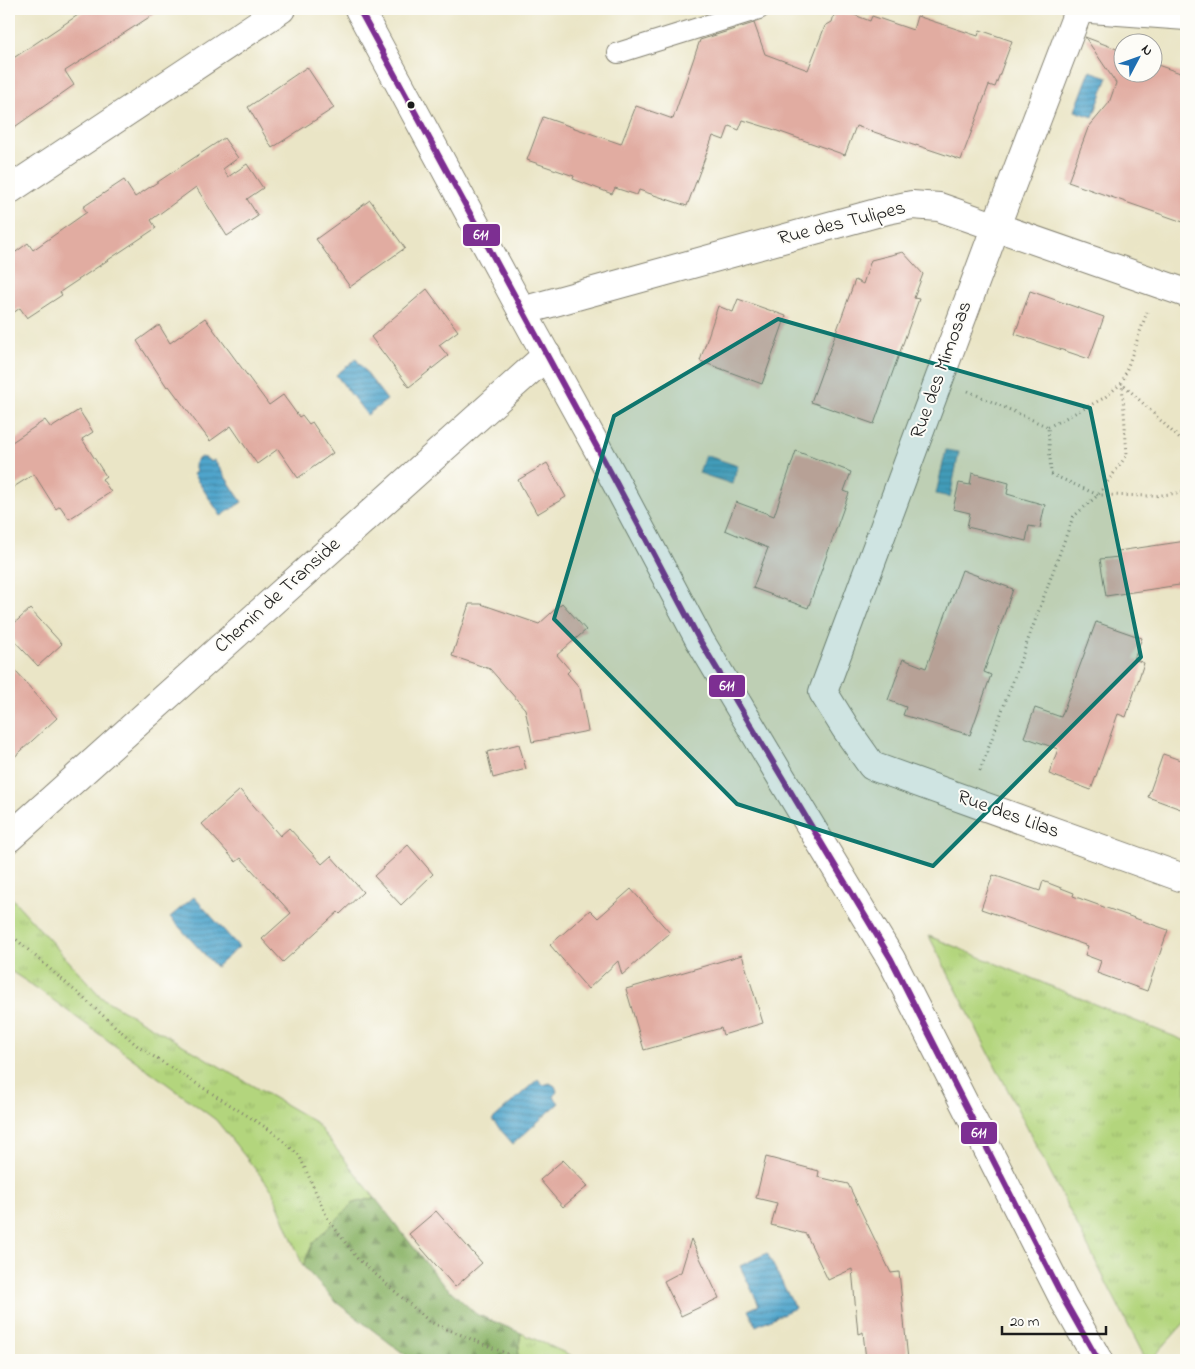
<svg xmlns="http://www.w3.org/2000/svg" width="1195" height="1369" font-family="'Indie Flower',sans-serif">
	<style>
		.grass { fill: url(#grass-tufts); stroke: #68784c }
		.forest { fill: url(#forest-firs); stroke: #556944 }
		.water { fill: url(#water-rules); stroke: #366074 }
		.building { fill: #e1aca1 }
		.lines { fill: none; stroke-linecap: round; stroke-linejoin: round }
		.service-casing { stroke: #838071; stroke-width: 22 }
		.minor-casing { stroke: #838071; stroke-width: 30 }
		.tertiary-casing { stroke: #838071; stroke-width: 30 }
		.path { stroke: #838071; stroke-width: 3; stroke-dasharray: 1 4; stroke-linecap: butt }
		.service { stroke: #fff; stroke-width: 20 }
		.minor { stroke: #fff; stroke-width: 28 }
		.tertiary { stroke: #fff; stroke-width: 28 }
		.bus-1-casing { stroke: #fdfcf7; stroke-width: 10 }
		.bus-1 { stroke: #7d2f92; stroke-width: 6 }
		.marked { fill: #0f766e; fill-opacity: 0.2; stroke: #0f766e; stroke-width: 4; stroke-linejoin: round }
		.bus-dot { fill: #1c1c1c; stroke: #fdfcf7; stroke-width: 2 }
		.labels { text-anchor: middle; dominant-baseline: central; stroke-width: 4; stroke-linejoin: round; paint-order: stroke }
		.street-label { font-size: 20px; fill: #1c1c1c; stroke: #fdfcf7 }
		.line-badge { stroke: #fdfcf7; stroke-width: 2 }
		.badge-label { font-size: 14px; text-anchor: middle; font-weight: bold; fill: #fff }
	</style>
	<defs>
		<pattern id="grass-tufts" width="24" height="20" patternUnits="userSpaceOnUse" patternTransform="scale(1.25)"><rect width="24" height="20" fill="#b3d57d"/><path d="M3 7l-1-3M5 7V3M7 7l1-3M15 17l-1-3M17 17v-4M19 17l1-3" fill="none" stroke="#99b66b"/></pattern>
		<pattern id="forest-firs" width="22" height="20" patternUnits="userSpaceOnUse" patternTransform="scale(1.25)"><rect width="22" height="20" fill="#8eb66c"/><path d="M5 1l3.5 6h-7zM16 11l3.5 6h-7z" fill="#739358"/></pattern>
		<pattern id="water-rules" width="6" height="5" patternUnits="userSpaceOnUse" patternTransform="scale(1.25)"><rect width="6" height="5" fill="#50a5cc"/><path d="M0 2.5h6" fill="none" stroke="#4286a5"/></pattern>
	</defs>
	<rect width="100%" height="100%" fill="#fdfcf7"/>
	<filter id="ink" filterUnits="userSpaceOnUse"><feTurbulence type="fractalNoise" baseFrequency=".02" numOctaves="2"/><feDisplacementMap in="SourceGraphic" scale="10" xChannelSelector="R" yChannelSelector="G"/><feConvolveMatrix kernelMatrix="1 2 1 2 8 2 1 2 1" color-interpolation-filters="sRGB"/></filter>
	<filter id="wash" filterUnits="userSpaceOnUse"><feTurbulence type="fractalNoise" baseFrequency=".0096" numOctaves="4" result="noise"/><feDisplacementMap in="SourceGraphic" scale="20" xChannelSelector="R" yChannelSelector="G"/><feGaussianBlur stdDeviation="1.12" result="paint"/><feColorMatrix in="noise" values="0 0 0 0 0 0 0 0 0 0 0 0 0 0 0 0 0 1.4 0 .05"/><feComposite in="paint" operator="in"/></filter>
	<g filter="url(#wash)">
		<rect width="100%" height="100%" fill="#eae5c6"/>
		<path class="grass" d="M9,895l93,103 213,124 60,76 -22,5 -40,40 -10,23 -31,-76 -56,-70 -178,-131 -29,-19z
			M929,936l221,91 36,14v280l-35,39h-5z
			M521,1333l60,27h-64z"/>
		<path class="forest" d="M375,1198l65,83 36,33 45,19 -4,27h-105l-76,-58 -33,-36 10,-23 40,-40z"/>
		<path class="water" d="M1090,71l18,6 -15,40 -18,-6z
			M356,359l31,41 -20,15 -31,-40z
			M946,450l13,2 -9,45 -14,-3z
			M705,455l33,11 -6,18 -33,-11z
			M201,457l5,1 5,4 3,-2 28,42 -21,14 -28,-42 3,-2c-2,-8 -2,-11 5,-15z
			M194,897l45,50 -23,20 -46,-50z
			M538,1079l5,6 7,-2 5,3 2,5 -3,6 5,6 -46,41 -21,-24z
			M767,1253l28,55 -39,18 -8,-16 11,-5 -19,-39z"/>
		<g id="blocks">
			<path class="building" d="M87,9h75l-97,62 9,14 -65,46v-70z
				M852,14l18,7 2,-5 41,14 4,-14 61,20 2,-6 32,11 -17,46 -6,-2 -28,75 -45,-15v1l-60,-20 -11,29 -73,-26 -29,-9 -4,10 -10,-4 -5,14 -11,-4 -26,70 -48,-16 -2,5 -22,-7 -3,6 -39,-15 1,-3 -47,-16 16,-43 78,27 15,-38 37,13 27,-79 54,-17 11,31 43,16 17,-44 7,-4 2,-7z
				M1085,37l37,14v21h30v-9l34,12v148l-118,-41 20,-54 21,-25 7,-20z
				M307,67l27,41 -62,40 -24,-41z
				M224,138l14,20 -15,11 5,8 19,-13 16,24 -16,11 11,17 -31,20 -31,-49 -45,33 5,8 -96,64 2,3 -35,23 -7,-10 -11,8v-59l19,-14 5,7 54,-38 -4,-5 41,-27 11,17z
				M370,200l35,48 -55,39 -34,-48z
				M903,252l20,22 -9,24 5,1 -45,125 -63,-22 44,-122 8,4 8,-24z
				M427,289l31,42 -19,14 9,11 -39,31 -38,-50z
				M1030,291l74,26 -15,42 -74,-25z
				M738,299l48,17 -24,68 -62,-23 18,-55 15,6z
				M205,318l64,87 14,-10 16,22 3,-2 7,9 3,-2 21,31 -35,25 -20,-29 -21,15 -26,-38 -21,15 -41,-55 -2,1 -30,-46 22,-16 11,18z
				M79,410l14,22 -11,7 24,37 -4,3 9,13 -42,27 -9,-13 -4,3 -22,-35 -25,16v-46l36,-24 6,8z
				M796,451l55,21 -7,19 5,2 -41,115 -55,-20 15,-40 -43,-18 11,-28 38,14z
				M547,463l19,34 -29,17 -19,-34z
				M972,473l37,10 -2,11 38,11 -5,23 -11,-2 -3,15 -59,-14 3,-14 -17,-4 6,-26 11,2z
				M1186,541v43l-80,12 -6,-37 19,-2 -1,-6z
				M962,570l51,19 -29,83 7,3 -21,60 -67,-20 3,-8 -18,-7 15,-41 23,9z
				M562,603l24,27 -29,25 13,15 -3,3 13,15 8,43 -56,11 -7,-33 -35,-40 -38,-13 17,-52h12l58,20z
				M30,609l32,35 -24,22 -29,-31v-7z
				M1096,622l46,16 -8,21 10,4 -18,54 -8,-3 -27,76 -42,-16 9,-25 -34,-12 11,-29 26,9z
				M9,664l48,54 -48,44z
				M519,744l7,25 -33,9 -6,-26z
				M1163,754l23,8v49l-38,-14z
				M240,790l40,46 9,-8 33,36 9,-8 32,36 -23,22 -2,-2 -55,50 -21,-23 29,-26 -50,-55 -5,4 -34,-38z
				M408,845l25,29 -32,31 -27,-29z
				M993,875l47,16 3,-10 31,12 -1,3 95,34 -21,61 -50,-18 4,-12 -16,-6 3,-9 -107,-37z
				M631,889l39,44 -48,42 -4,-14 -30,28 -38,-44 40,-35 8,8z
				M742,955l21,68 -40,12 -2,-7 -77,22 -18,-61z
				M766,1157l53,14 -1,6 30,7 43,89 8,-1 9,88h-42l-3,-28 -5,2 -6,-65 -24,11 -22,-46 -35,-9 6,-22 -21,-5z
				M563,1160l25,26 -25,21 -23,-27z
				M436,1211l46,52 -27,24 -46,-53z
				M691,1239l28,59 -38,18 -17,-35 17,-9z"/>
		</g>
	</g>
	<g filter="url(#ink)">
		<use href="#blocks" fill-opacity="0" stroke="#838071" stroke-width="1"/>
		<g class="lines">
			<defs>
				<path id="service" d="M618,53l141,-44"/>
				<path id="minor" d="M1079,9l-83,217 -173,466 23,37 26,37 314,113
					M1091,9l95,7
					M9,190l272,-181
					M522,311l365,-101 25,-5 27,2 247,86
					M9,838l538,-483"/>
				<path id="tertiary" d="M359,9l163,302 90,164 87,164 94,158 98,162 173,341 34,60"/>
			</defs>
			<use href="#service" class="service-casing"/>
			<use href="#minor" class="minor-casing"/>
			<use href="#tertiary" class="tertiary-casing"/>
			<path class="path" d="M968,391l80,36 3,47 47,21 56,1 32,-4
				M1048,427l56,-29 18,-15 64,62
				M980,771l93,-254 25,-22 29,-40 -5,-72 25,-71
				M9,933l131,115 130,82 29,25 29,64 29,39 73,64 92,38"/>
			<use href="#service" class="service"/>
			<use href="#minor" class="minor"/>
			<use href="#tertiary" class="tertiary"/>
			<defs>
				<path id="bus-1" d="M359,9l253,466 87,164 192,320 173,341 34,60"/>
			</defs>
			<use href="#bus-1" class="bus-1-casing"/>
			<use href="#bus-1" class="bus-1"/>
		</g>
	</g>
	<path class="marked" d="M778,319l312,89 51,249 -208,209 -196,-62 -183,-185 60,-203z"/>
	<circle class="bus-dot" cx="411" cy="105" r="4.5"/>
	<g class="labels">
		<g class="street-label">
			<text transform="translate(842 224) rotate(-14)">Rue des Tulipes</text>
			<text transform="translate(942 370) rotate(-70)">Rue des Mimosas</text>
			<text transform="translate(278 596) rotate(-42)">Chemin de Transide</text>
			<text transform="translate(1008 815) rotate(20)">Rue des Lilas</text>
		</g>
	</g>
	<g class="line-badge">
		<rect x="462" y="223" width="39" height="24" rx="5" fill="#7d2f92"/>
		<rect x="708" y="674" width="38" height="24" rx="5" fill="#7d2f92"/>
		<rect x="960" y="1121" width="38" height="24" rx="5" fill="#7d2f92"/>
	</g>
	<g class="badge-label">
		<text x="481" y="239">611</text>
		<text x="727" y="690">611</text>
		<text x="979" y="1137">611</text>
	</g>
	<rect width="1195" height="1369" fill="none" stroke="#fdfcf7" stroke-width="30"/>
	<g transform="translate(1138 58) rotate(49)"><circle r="24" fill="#fdfcf7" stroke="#a3a29f"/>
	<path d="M0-4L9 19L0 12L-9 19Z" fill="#1f6fb2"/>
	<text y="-8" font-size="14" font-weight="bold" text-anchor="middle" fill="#1c1c1c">N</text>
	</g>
	<path d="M1002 1326v8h104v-8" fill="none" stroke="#1c1c1c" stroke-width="2.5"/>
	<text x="1010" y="1326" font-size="15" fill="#1c1c1c" stroke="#fdfcf7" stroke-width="4" paint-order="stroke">20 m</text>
</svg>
